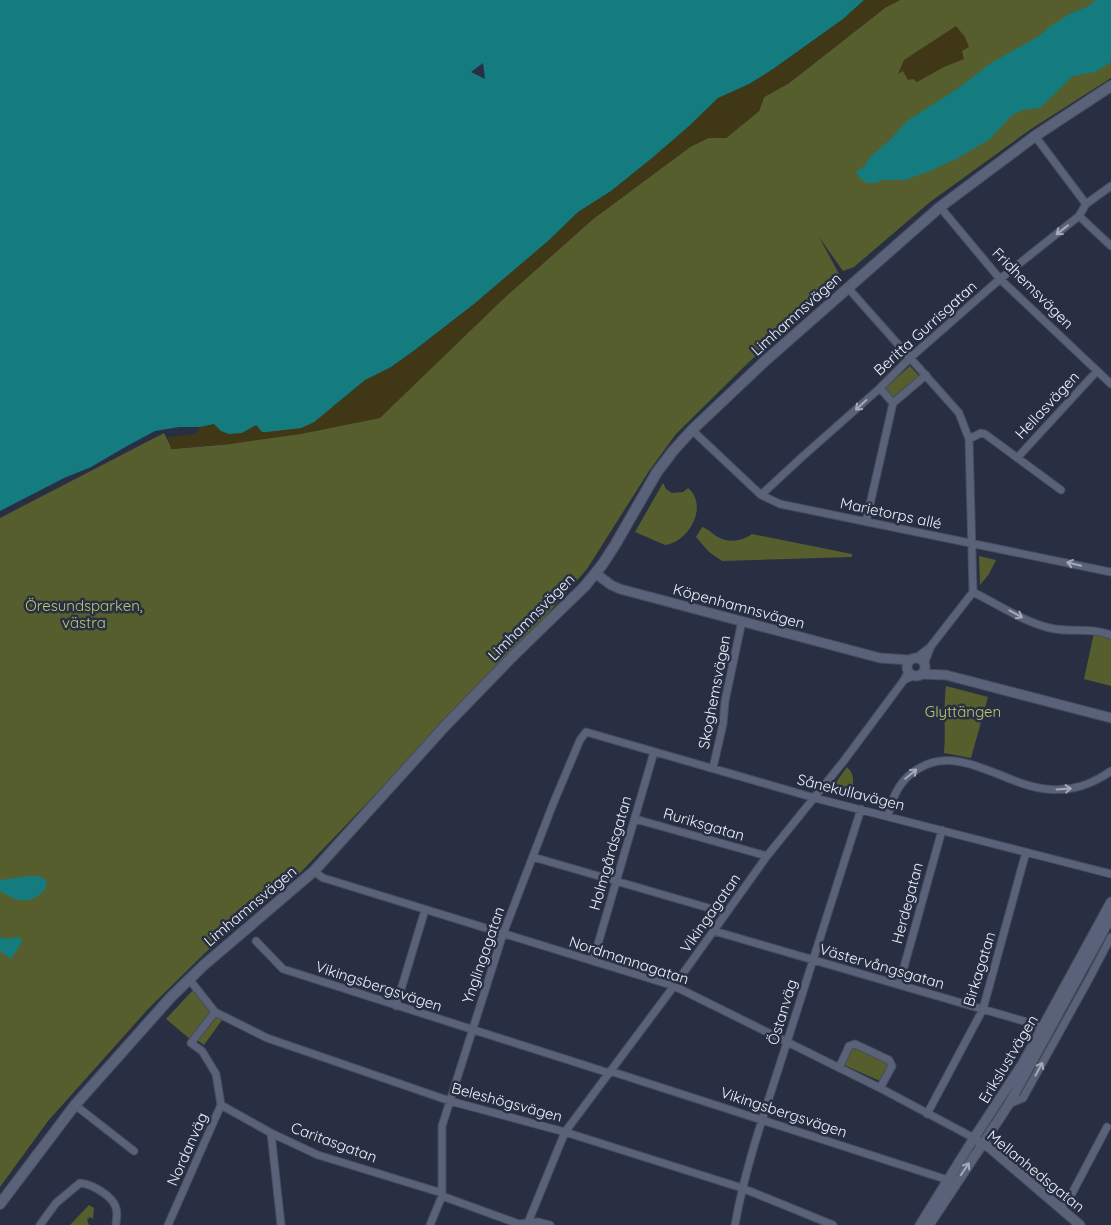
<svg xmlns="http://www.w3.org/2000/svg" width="1111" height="1225" font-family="Quicksand,sans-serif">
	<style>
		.green { fill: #565e2e }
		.sand { fill: #3f3716 }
		.water { fill: #147c7f }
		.pier { fill: #282f43 }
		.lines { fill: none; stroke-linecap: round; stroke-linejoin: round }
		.minor-casing { stroke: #454c5c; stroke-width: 9 }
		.tertiary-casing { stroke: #454c5c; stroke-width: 11 }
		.secondary-casing { stroke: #454c5c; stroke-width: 12 }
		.minor { stroke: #596278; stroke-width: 7 }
		.tertiary { stroke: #596278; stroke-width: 9 }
		.secondary { stroke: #596278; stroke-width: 10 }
		.oneway { stroke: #a4aaba }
		.labels { text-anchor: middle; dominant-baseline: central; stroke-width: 5; stroke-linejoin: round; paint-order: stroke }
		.street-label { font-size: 15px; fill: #eef2fd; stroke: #282f43 }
		.park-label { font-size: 15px; fill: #bac970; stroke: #282f43 }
	</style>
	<rect width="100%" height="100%" fill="#282f43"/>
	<path class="green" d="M900,0h211v78l-80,51 -101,73 -76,65 -11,4 -24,-34 20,37 -15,20 -74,67 -74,73 -27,37 -62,98 -50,57 -91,91 -52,58 -95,99 -92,77 -58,57 -101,113 -48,66v-669l164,-85 8,16 58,-5 196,-71 77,-74 90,-80 97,-72 18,-9h18l33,-27 5,-14 25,-14 97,-76z
		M910,366l10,11 -26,22 -9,-11z
		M663,483l3,6 6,4 11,-1 5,-4c21,18 1,54 -23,57l-30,-13z
		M702,527c6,2 9,5 14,9 11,7 25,6 36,-2l100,20v3l-130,4 -13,-9 -13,-15z
		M979,556l17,4 -7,14 -9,11z
		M1094,633l17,5v48l-27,-7z
		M946,686l42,11 -17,61 -27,-5c2,-22 -1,-44 2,-67z
		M847,767c7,7 6,11 6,19 1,5 3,8 3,13l-27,-7z
		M194,989l18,23 -22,27 -24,-20z
		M215,1015l7,5 -18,25 -7,-5z
		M852,1046l36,17 1,2 -9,16 -36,-16v-2z
		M89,1205l5,3 -1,11 -3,-2 -3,3 2,5h-19z"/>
	<path class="sand" d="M864,0h36l-14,7 -97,76 -25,14 -5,14 -33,27h-18l-18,9 -97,72 -90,80 -123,119 -79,16 -71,10 -59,5 -3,-12 27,-3 5,-7 16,-3 5,7 21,2 14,-8 9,7 36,-4 13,-6 51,-42 26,-13 21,-15 62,-48 74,-63 30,-29 33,-21 41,-33 37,-32 29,-28 31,-14 24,-15 70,-50z
		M956,26l9,11 4,10 -7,4 2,8 -20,8 -27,15 -4,-3 -5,1 -5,-9 -5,3 6,-14z"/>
	<path class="water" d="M0,0h864l-21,19 -70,50 -24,15 -31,14 -29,28 -37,32 -41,33 -33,21 -30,29 -74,63 -62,48 -21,15 -26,13 -51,42 -13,6 -36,4h-3l-6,-7 -14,8 -13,1 -8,-3 -7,-7 -14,3h-21l-24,4 -28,15 -36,21 -27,11 -64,33z
		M1096,0h15v62l-16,10 -22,4 -33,32 -18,2 -11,6 -21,23 -32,19 -28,13 -25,9h-22l-7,3h-10l-8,-7 -2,-4 9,-6 4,-8 21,-18 17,-19 50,-32 34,-26 48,-27 13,-11 6,-3 11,-8 18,-7z
		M31,876l11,1 5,5c-2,15 -20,21 -32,17 -5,-2 -10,-5 -15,-8v-11z
		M0,937c8,5 13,-2 21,1l1,4 -11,17 -11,-8z"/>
	<path class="pier" d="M483,63l2,16 -14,-7z"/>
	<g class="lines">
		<defs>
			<path id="minor" d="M1035,136l51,68
				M940,207l60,72 111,105
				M1079,216l32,30
				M848,288l111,125 10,26 4,153 -42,54 -7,18
				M880,388l13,15
				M692,430l69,65 19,9 331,68
				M969,439l12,-6 4,1 76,56
				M1017,458l80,-87
				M761,495l41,-38 78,-69 31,-31 89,-78 79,-63 7,-12 25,-18
				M866,522l27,-119 33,-28
				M973,592c24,12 51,30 77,36 20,5 41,-1 61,7
				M916,658l13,-10
				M904,680l11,-5
				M713,768l10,-44 2,-23 17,-80
				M888,816c4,-19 12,-37 30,-47 41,-26 86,16 128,20 25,3 45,-4 65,-18
				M635,819l132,37
				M533,857l193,56
				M314,871l9,7 7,2 344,106 206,102 94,50
				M714,931l330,96
				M256,941l27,28 326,104
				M593,961l61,-209
				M189,979l26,33 52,26 183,63 115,31 177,56 91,37
				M899,985l43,-155
				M396,1006l29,-96
				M839,1068l10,-22 6,-2 34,16 3,6 -12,22
				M610,1071l338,109
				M1009,1104l14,-6 66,-119 22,-42
				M75,1105l59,46
				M221,1105l50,28 47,22 124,38
				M927,1114l56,-105 43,-157
				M271,1133l10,92
				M442,1196l77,28 19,-2 12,3
				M1060,1208l9,-9 38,-72
				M40,1225l16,-22 24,-20c12,1 33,13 36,25 2,6 0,12 0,17
				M168,1225l53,-120 -5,-31 -14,-23 -11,-8 24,-31
				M430,1225l12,-29v-70l61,-192 50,-130 27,-64 6,-8 229,66 296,76
				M527,1225l38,-93 109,-146 93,-130 76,-94 61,-82 5,-9
				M735,1225c11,-63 33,-122 52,-183 25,-77 49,-155 74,-233"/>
			<path id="tertiary" d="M595,573l16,12 9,4 260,69 30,2
				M907 667a9 9 0 1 1 18 0a9 9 0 1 1-18 0Z
				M921,674l25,1 165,43
				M978,1141l12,7 90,77
				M920,1225l54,-87 49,-75 88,-161
				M929,1225l80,-121 102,-187"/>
			<path id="secondary" d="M0,1204l75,-99 96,-108 33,-32 110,-94 132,-146 68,-70 71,-69 17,-21 13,-20 42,-73 16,-21 19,-21 73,-69 175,-154 95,-71 76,-50"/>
		</defs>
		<use href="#minor" class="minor-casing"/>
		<use href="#tertiary" class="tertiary-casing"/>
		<use href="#secondary" class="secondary-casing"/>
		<use href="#minor" class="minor"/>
		<use href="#tertiary" class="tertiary"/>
		<use href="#secondary" class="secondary"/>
	</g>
	<defs><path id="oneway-shaft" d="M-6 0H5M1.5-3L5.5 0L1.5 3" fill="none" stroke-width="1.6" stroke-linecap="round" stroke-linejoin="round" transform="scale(1.25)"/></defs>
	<g class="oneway">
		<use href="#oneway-shaft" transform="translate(1062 230) rotate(142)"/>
		<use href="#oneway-shaft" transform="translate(861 405) rotate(137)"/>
		<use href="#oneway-shaft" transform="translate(1074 564) rotate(-167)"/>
		<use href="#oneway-shaft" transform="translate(1016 614) rotate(29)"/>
		<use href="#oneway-shaft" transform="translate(911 774) rotate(-40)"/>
		<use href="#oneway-shaft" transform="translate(1064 789) rotate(-4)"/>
		<use href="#oneway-shaft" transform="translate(1039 1069) rotate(-62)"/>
		<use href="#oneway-shaft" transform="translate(965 1169) rotate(-56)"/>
	</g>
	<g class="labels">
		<g class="street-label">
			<text transform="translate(1033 288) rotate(45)">Fridhemsvägen</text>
			<text transform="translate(796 314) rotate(-42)">Limhamnsvägen</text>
			<text transform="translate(925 328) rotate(-42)">Beritta Gurrisgatan</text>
			<text transform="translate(1047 405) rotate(-47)">Hellasvägen</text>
			<text transform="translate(891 513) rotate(12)">Marietorps allé</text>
			<text transform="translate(739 606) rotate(15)">Köpenhamnsvägen</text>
			<text transform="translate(531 617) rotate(-45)">Limhamnsvägen</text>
			<text transform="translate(714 692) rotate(-79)">Skoghemsvägen</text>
			<text transform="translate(851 792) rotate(14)">Sånekullavägen</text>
			<text transform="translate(704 824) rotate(16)">Ruriksgatan</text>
			<text transform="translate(610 853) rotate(-74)">Holmgårdsgatan</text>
			<text transform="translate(907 903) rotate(-75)">Herdegatan</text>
			<text transform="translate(250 906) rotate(-40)">Limhamnsvägen</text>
			<text transform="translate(710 913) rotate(-55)">Vikingagatan</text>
			<text transform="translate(483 955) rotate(-71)">Ynglingagatan</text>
			<text transform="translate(629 960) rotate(18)">Nordmannagatan</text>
			<text transform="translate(882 966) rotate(16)">Västervångsgatan</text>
			<text transform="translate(979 969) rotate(-73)">Birkagatan</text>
			<text transform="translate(379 986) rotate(18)">Vikingsbergsvägen</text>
			<text transform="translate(782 1012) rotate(-73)">Östanväg</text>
			<text transform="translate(1008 1059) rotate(-59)">Erikslustvägen</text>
			<text transform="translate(507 1102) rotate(15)">Beleshögsvägen</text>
			<text transform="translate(784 1112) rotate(18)">Vikingsbergsvägen</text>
			<text transform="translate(334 1142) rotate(20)">Caritasgatan</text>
			<text transform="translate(187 1149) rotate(-66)">Nordanväg</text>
			<text transform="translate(1036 1171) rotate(39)">Mellanhedsgatan</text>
		</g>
		<g class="park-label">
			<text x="84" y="605">Öresundsparken,<tspan x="84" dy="17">västra</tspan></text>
			<text x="963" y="711">Glyttängen</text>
		</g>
	</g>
</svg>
